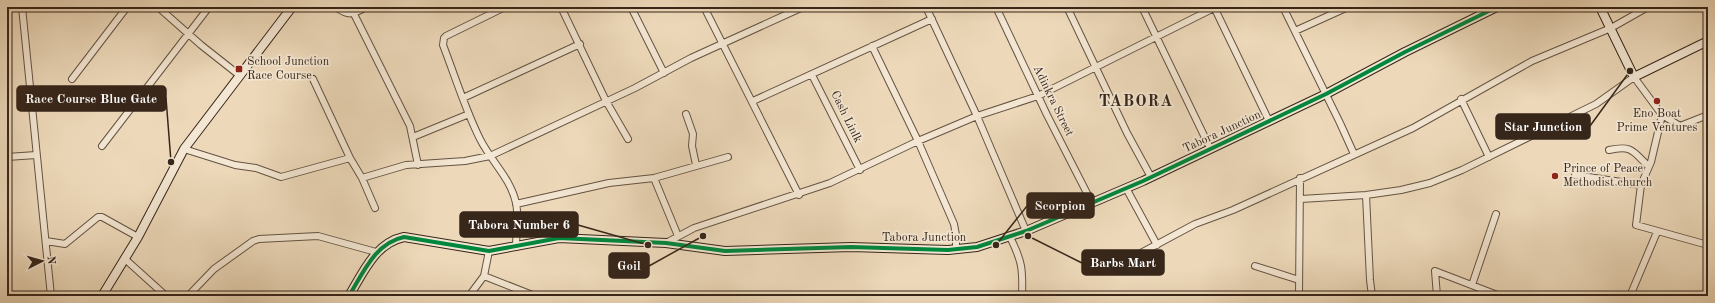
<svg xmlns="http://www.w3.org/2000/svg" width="1715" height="303" font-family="'Old Standard TT',serif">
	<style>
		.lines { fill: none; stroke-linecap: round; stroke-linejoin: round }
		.street-casing { stroke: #645342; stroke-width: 8 }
		.secondary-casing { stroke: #37261a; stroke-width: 10 }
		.street { stroke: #f3e6d2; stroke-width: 6 }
		.secondary { stroke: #f3e6d2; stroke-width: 8 }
		.cycleway-casing { stroke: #f3e6d2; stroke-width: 6 }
		.cycleway { stroke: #00873e; stroke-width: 4 }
		.poi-dot { fill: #8f2418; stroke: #f3e6d2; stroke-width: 1.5 }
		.labels { text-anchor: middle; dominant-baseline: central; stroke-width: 3.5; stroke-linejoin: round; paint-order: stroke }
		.poi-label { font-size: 12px; fill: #37261a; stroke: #f3e6d2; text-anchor: start }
		.street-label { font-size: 12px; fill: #37261a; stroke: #f3e6d2 }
		.district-label { font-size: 16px; font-weight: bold; letter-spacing: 1px; fill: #37261a; stroke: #f3e6d2 }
		.leader { fill: none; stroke: #37261a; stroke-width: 1.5 }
		.callout-dot { fill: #37261a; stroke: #f3e6d2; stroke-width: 1.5 }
		.callout { fill: #37261a; stroke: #37261a; stroke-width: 1.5 }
		.callout-label { font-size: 13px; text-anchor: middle; font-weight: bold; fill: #fff }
	</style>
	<rect width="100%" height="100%" fill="#edd9ba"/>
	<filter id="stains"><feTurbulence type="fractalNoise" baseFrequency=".005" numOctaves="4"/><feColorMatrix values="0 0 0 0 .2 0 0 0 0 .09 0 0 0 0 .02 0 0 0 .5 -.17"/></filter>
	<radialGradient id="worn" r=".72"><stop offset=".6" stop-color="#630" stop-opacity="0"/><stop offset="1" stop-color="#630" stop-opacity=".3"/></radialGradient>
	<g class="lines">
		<defs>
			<path id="street" d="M22,7l29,289
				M158,7l43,38 38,30
				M336,7c12,9 17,8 30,0
				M505,7l-59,29 -2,2 -1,7c12,31 22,64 37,94 11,22 31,40 36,64 3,14 0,30 0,44
				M561,7l45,94 22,38
				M631,7l33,66
				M704,7l95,188
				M926,7l51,109 49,115
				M996,7l51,108 45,88
				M1067,7l60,126 24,44
				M1142,7l68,141
				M1214,7l55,114
				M1283,7l57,116 14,31
				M354,14l56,112 8,39
				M1295,31l53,-24
				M872,46l46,95 36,83 2,11v14
				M812,75l48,95
				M72,79l55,-72
				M313,79l37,79
				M463,98l117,-54
				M1461,99l28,58
				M753,101l179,-82
				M686,114l7,20 -1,12 4,19
				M1662,115l-11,47 -10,23 -5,40 72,20
				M413,137l56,-23
				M102,146l107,-139
				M184,149l51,16 21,3 25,9 69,-19 12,20 44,-13 59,-4 25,-5 145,-68 56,-30 112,-51
				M1609,150c23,-5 24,1 39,16
				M7,157l29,-2
				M1575,175l66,10
				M362,178l13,30
				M654,178l24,58
				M1126,188l31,57
				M1366,195l4,85 2,16
				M1301,199l65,-4 35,-5 29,-7 32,-13 134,-66 38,-27 28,38 18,11 28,-11
				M516,204l93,-21 45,-5 74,-21
				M1010,237c12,24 13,32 12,59
				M46,241l19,3 33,-27h4l36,20
				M666,243l28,-15 136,-45 88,-42 59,-25 61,-20 178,-89
				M125,259l41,37
				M1255,266l44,14
				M1111,269l84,-45 38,-14 180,-82 119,-67 79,-33 37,-21
				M484,276l51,20
				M1472,285l24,-71
				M188,296l26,-27 39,-28 6,-2 59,-3 58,16
				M469,296l15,-20 5,-25
				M1299,296l1,-118
				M1437,296l-2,-25 65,25
				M1630,296l27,-64
				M1705,296l3,-5"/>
			<path id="secondary" d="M1600,7l34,70 74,-36
				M102,296l36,-59 46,-88 108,-142
				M349,296c14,-23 26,-53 55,-59l85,14 70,-13 107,5 59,8 126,-4 97,3 29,-3 49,-16 117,-50 183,-87 79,-42 92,-45"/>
		</defs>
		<use href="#street" class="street-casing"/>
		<use href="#secondary" class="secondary-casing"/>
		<use href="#street" class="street"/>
		<use href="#secondary" class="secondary"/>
		<defs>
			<path id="cycleway" d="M349,296c14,-23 26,-53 55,-59l85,14 70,-13 107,5 59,8 126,-4 97,3 29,-3 49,-16 117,-50 183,-87 79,-42 92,-45"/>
		</defs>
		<use href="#cycleway" class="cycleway-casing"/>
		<use href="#cycleway" class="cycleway"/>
	</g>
	<g class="poi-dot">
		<rect x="235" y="65" width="8" height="8" rx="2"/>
		<circle cx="1657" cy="101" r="4"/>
		<circle cx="1555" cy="176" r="4"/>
	</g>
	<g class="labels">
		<g class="poi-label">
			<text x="247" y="62">School Junction<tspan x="247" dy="14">Race Course</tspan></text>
			<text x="1657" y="114" text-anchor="middle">Eno Boat<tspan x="1657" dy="14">Prime Ventures</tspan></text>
			<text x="1563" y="169">Prince of Peace<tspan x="1563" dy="14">Methodist church</tspan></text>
		</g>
		<g class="street-label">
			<text transform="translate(1053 101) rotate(64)">Adinkra Street</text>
			<text transform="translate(846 117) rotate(64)">Cash Linlk</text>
			<text transform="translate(1222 132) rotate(-25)">Tabora Junction</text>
			<text x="924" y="238">Tabora Junction</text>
		</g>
		<g class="district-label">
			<text x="1136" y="102">TABORA</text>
		</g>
	</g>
	<path class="leader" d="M171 162L166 98M1630 71L1590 126M996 245L1027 206M648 245L578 225M1028 236L1082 263M703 236L649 266"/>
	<g class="callout-dot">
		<circle cx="171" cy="162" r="4"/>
		<circle cx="1630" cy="71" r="4"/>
		<circle cx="996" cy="245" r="4"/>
		<circle cx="648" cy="245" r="4"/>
		<circle cx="1028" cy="236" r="4"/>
		<circle cx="703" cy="236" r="4"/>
	</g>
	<g class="callout">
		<rect x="17" y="86" width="149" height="25" rx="4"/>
		<rect x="1496" y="114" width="94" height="25" rx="4"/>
		<rect x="1027" y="193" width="67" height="25" rx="4"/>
		<rect x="460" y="212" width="118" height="25" rx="4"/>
		<rect x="1082" y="250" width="82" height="25" rx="4"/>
		<rect x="609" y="253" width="40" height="25" rx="4"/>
	</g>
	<g class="callout-label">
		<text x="91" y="103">Race Course Blue Gate</text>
		<text x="1543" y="131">Star Junction</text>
		<text x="1060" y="210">Scorpion</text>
		<text x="519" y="229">Tabora Number 6</text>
		<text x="1123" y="267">Barbs Mart</text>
		<text x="629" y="270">Goil</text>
	</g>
	<rect width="1715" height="303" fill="none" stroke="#edd9ba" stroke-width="24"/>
	<rect x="8" y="8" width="1699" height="287" fill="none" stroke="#37261a" stroke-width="2"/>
	<rect x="12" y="12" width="1691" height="279" fill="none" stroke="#37261a"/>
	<g transform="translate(42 261) rotate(84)" stroke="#f3e6d2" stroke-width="3" paint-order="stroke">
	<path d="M0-3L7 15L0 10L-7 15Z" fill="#37261a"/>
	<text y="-6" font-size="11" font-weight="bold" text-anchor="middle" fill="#37261a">N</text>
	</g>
	<rect width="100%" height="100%" filter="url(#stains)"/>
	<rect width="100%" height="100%" fill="url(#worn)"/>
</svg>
